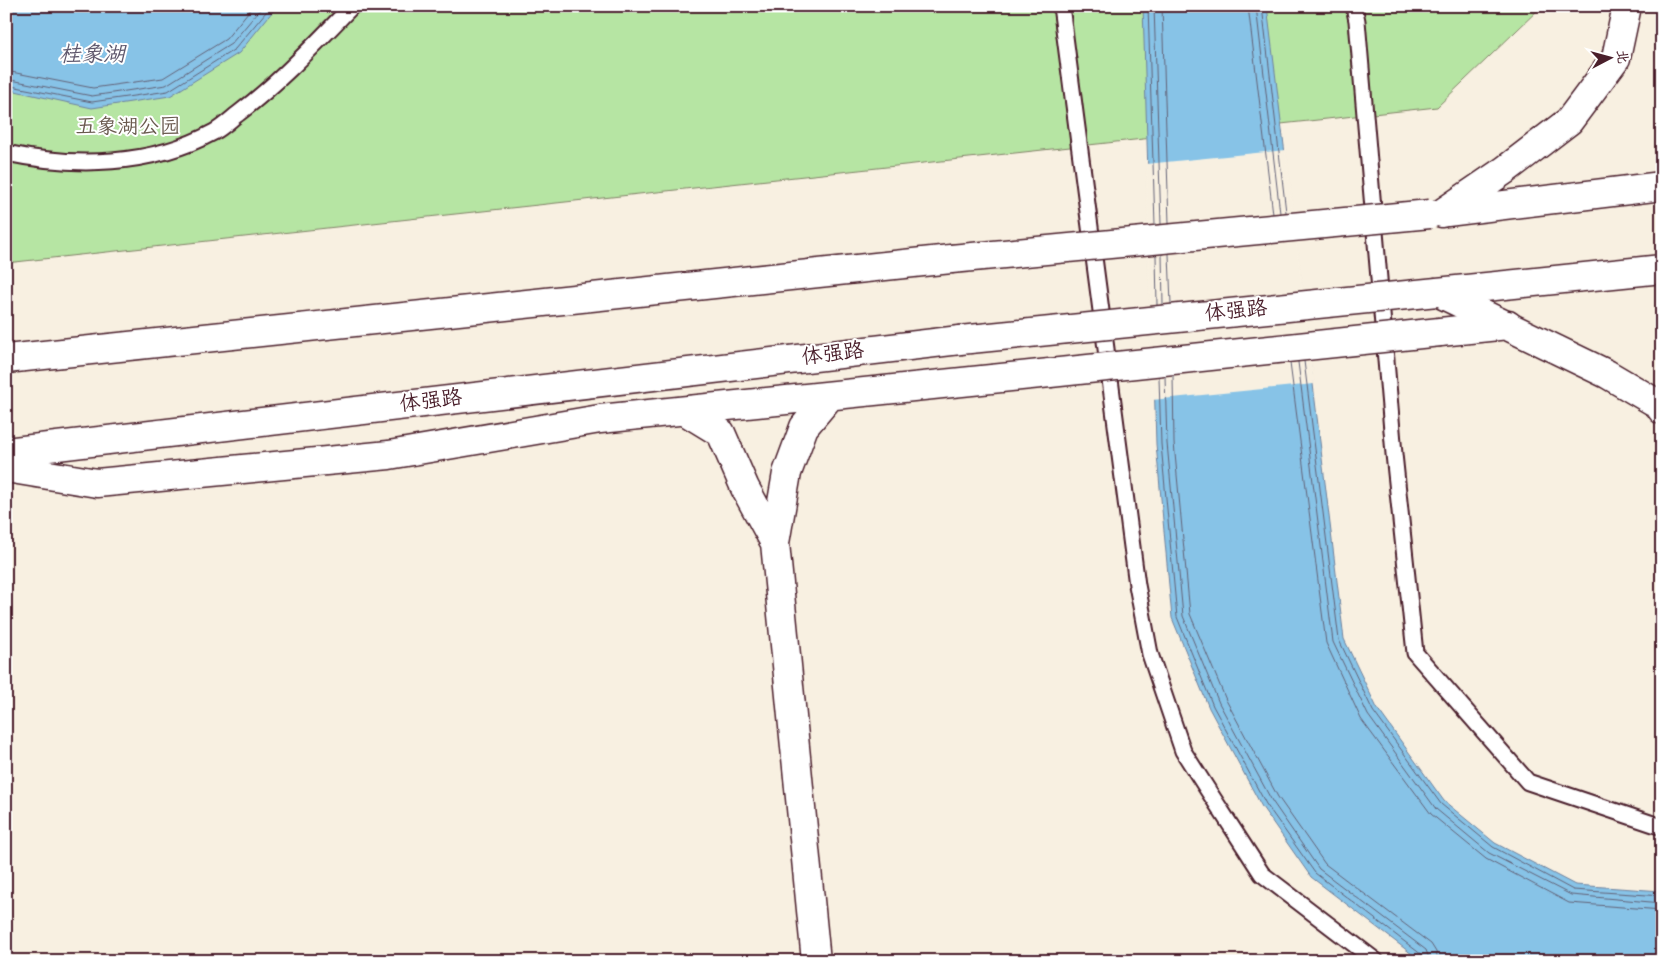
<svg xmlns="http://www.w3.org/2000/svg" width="1668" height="967" font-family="'Indie Flower','LXGW WenKai TC',sans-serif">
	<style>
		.green { fill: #b6e5a3; stroke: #808267 }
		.water { fill: #87c3e7; stroke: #6f819c }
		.pier { fill: #f8f0e1 }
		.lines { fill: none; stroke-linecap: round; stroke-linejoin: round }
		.shore { stroke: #626176; stroke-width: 1 }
		.service-casing { stroke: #4a1f2b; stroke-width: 19 }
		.minor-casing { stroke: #4a1f2b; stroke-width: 31 }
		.secondary-casing { stroke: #4a1f2b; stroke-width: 31 }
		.service { stroke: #fff; stroke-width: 15 }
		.minor { stroke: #fff; stroke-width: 28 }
		.secondary { stroke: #fff; stroke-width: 28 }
		.minor-bridge-casing { stroke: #4a1f2b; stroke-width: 31; stroke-linecap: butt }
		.secondary-bridge-casing { stroke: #4a1f2b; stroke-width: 31; stroke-linecap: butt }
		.minor-bridge { stroke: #fff; stroke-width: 28 }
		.secondary-bridge { stroke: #fff; stroke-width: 28 }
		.labels { text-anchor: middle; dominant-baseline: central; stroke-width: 4; stroke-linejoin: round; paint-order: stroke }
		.park-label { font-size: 21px; fill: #6a5a4f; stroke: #fff }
		.street-label { font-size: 21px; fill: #4a1f2b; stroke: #fff }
		.water-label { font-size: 22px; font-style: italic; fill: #5f586d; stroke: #fff }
	</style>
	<rect width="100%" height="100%" fill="#f8f0e1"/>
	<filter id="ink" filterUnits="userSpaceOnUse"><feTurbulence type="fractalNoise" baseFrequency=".02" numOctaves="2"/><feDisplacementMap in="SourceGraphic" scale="10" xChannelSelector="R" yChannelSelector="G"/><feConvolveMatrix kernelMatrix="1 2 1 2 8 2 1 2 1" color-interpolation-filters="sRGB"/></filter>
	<g filter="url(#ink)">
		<path class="green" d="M6,6h1536l-105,101 -1431,156z"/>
		<path class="water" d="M6,6h271l-38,47 -69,43 -78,12 -86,-19z
			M1143,6h124l77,633 33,69 67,93 51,42 80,42 87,6v70h-241l-110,-84 -49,-70 -53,-99 -37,-90 -16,-174z"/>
		<path class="pier" d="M1286,150l28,234 -162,16 -6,-236z"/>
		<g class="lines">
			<path class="shore" d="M1148,6l7,219
				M1154,6l7,218
				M1162,6l7,217
				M1248,6l25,208
				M1256,6l24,207
				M1262,6l24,206
				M6,71l87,17 70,-10 63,-39 27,-33
				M6,79l86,17 74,-11 65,-41 32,-38
				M6,85l86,17 76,-11 67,-42 36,-43
				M1162,254l1,50
				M1169,254l2,50
				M1156,255l1,50
				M1304,361l35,279 34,71 68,93 52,43 80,43 89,6
				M1298,362l35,280 35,73 68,94 53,44 82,42 91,8
				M1290,363l36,280 35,76 70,95 55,45 83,44 93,7
				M1173,375l1,68 16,171 36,86 52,97 47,67 106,80 5,8 2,9
				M1165,376l2,67 16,173 36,87 53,98 47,68 107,81 4,11
				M1159,377l2,67 16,173 36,89 53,98 49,69 107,82 2,6"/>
			<defs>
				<path id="service" d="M1061,6l76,579 13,69 33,97 28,44 51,79 114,87
					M1354,6l3,15 37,433 21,199 113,129 134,45
					M6,153c69,15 145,13 208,-21 9,-5 17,-13 25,-19 41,-31 77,-70 113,-107"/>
				<path id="minor" d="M1440,332l68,-7
					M685,411l36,22 24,55 30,55 12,-70 17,-46 26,-31
					M6,468l91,15 292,-28 211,-36 450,-46
					M775,543l41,418"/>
				<path id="secondary" d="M1447,212l215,-26
					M1442,213l63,-43 64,-49 47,-63 11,-52
					M1437,292l170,82 51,30 4,6
					M1437,292l225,-23
					M6,359l945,-100
					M6,452l954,-112"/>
			</defs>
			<use href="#service" class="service-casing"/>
			<use href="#minor" class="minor-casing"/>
			<use href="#secondary" class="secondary-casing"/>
			<use href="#service" class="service"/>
			<use href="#minor" class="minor"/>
			<use href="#secondary" class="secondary"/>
			<defs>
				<path id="minor-bridge" d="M1050,373l390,-41"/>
				<path id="secondary-bridge" d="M951,259l479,-45
					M960,340l477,-48"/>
			</defs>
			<use href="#minor-bridge" class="minor-bridge-casing"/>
			<use href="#secondary-bridge" class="secondary-bridge-casing"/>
			<use href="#minor-bridge" class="minor-bridge"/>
			<use href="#secondary-bridge" class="secondary-bridge"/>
		</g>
	</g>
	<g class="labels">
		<g class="park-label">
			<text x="128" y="128">五象湖公园</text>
		</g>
		<g class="street-label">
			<text transform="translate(1236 312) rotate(-6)">体强路</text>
			<text transform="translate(833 355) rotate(-7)">体强路</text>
			<text transform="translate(431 402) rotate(-7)">体强路</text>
		</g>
		<g class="water-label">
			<text x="92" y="56">桂象湖</text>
		</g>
	</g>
	<rect width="1668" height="967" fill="none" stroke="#fff" stroke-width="25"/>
	<rect x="12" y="12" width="1643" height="942" fill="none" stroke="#4a1f2b" stroke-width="2" filter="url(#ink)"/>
	<g transform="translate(1610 58) rotate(84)" stroke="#ffffff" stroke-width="4" paint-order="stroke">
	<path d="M0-4L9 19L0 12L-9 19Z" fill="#4a1f2b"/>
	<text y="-8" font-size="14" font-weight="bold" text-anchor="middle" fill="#4a1f2b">北</text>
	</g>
</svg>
